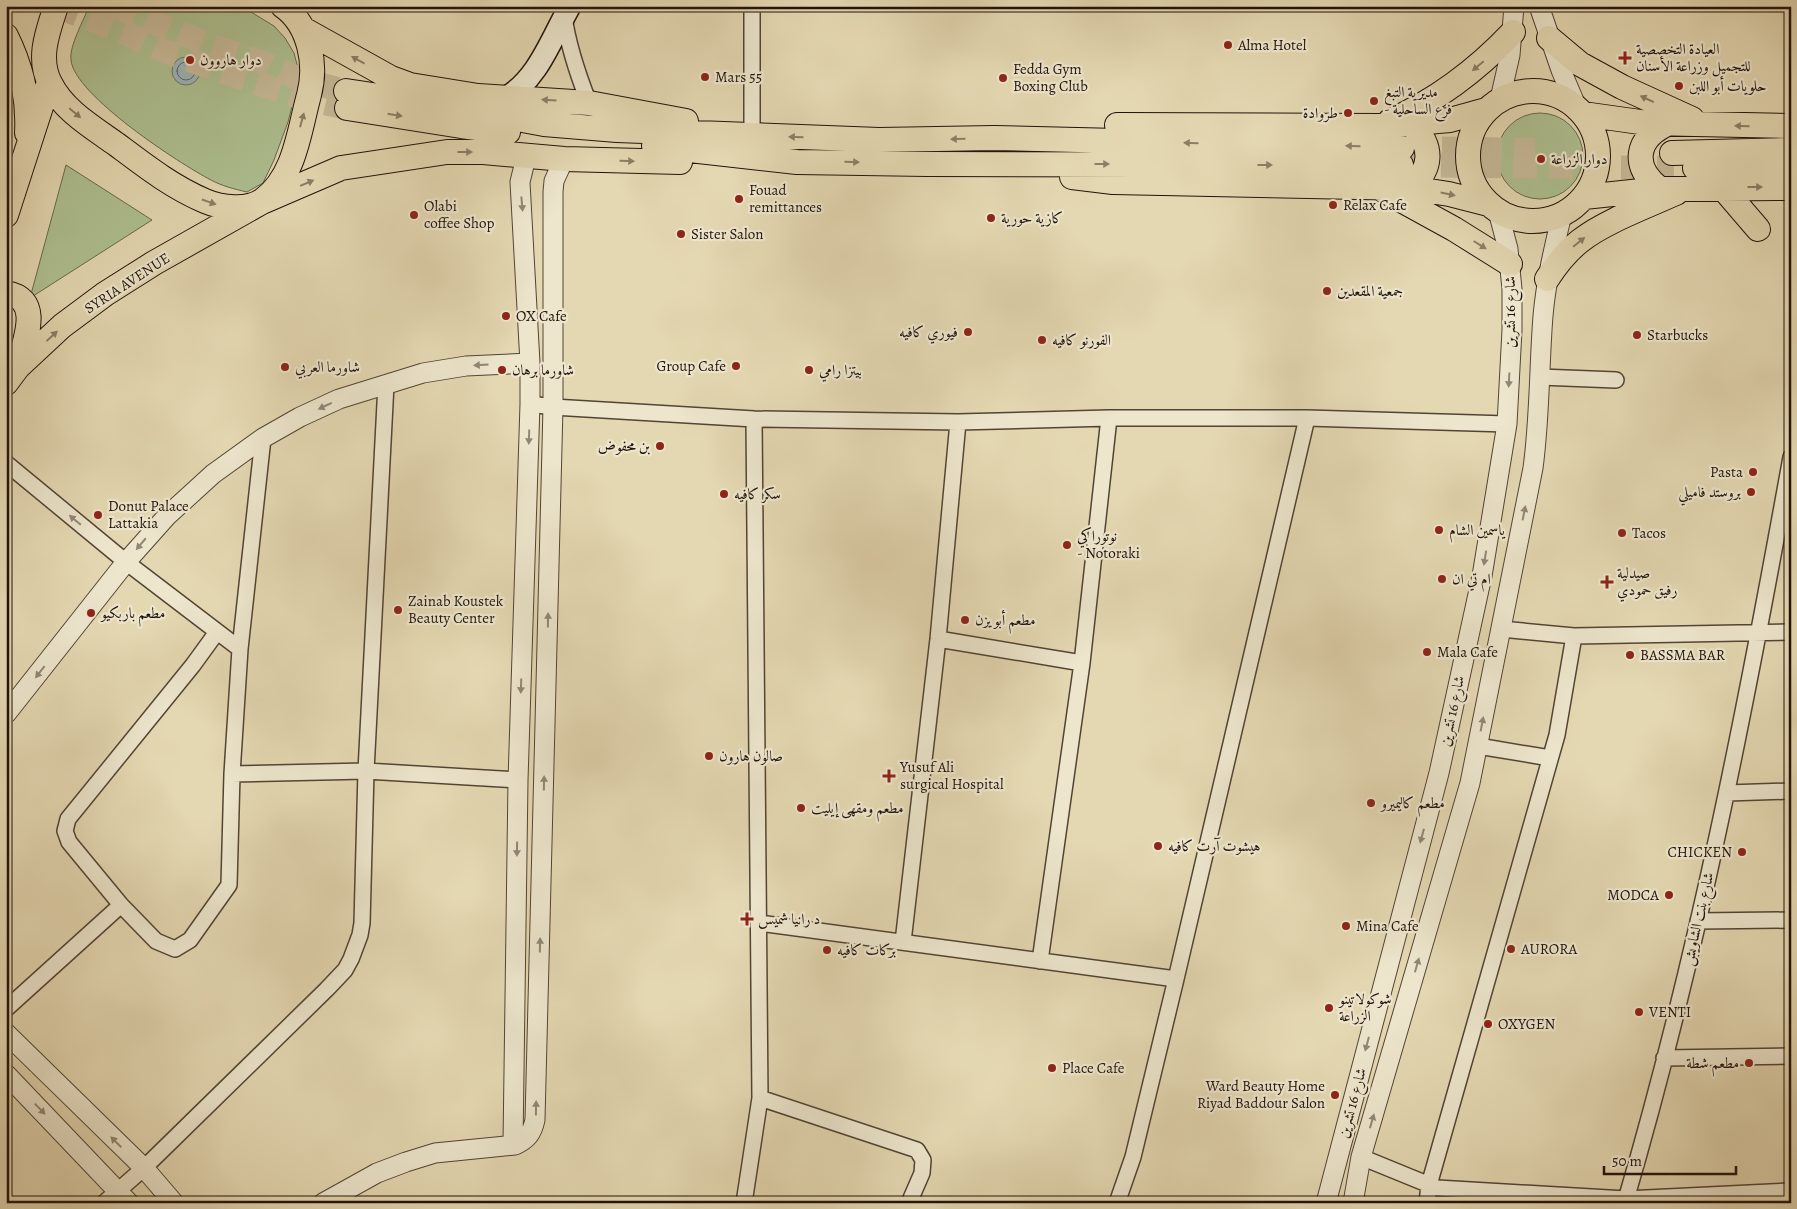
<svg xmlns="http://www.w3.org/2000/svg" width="1797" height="1209" font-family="Alegreya,Amiri,serif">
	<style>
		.green { fill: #aec091; stroke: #68694e }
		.water { fill: #9bb6b8; stroke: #6a7473 }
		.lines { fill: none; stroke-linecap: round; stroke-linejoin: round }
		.shore { stroke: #5e6462; stroke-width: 1 }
		.primary-tunnel { stroke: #c7ba99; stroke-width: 24; stroke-dasharray: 24 12; stroke-linecap: butt }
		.minor-casing { stroke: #524435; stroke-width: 18 }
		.tertiary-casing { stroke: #524435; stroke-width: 21 }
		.secondary-casing { stroke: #21120b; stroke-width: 24 }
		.primary-casing { stroke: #21120b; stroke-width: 26 }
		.minor { stroke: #ede6cd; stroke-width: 15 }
		.tertiary { stroke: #ede6cd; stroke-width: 19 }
		.secondary { stroke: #ede6cd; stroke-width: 21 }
		.primary { stroke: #e4d8b2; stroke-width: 24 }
		.oneway { fill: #8c7f67 }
		.oneway2 { fill: #918776 }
		.poi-dot { fill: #8f2418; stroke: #ede6cd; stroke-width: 2 }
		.labels { text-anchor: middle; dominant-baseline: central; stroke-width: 4.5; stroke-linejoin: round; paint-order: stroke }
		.poi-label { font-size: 15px; fill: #21120b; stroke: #ede6cd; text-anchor: start }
		.street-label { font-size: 15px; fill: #21120b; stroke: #ede6cd }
	</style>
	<rect width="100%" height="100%" fill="#e4d8b2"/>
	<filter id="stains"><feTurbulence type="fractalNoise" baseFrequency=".004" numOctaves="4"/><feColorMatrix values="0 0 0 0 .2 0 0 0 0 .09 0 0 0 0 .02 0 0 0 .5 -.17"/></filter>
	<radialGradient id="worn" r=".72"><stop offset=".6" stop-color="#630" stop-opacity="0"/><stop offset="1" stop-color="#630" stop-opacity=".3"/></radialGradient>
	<path class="green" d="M89,6h152l33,20 11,12 9,15 4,15v15l-10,39 -14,38 -11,23 -16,9c-13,-3 -25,-6 -36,-12 -31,-16 -137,-85 -140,-120 -2,-14 13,-40 18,-54z
		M1497 156a43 43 0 1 1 86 0a43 43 0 1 1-86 0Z
		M66,165l86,55 -122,78z"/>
	<path class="water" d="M172 71a14 14 0 1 1 28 0a14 14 0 1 1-28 0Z"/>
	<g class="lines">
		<path class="shore" d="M177 71a9 9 0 1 1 18 0a9 9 0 1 1-18 0Z"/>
		<path class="primary-tunnel" d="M55,6l64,24 45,21 51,18 87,29 45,10
			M113,6l99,40 50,16 39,18 45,11
			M1406,148l129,2
			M1405,165l269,3"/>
		<defs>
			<path id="minor" d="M564,16c4,30 14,59 25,87
				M752,135v-129
				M1540,377l76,3
				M530,404l23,3 201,12 204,3 151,-4h198l200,6
				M6,463l120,99 114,87
				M1501,629l73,7 217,-4
				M217,632l-24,33 -125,154 -3,12 4,11 52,63 35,36 19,8 15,-9 39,-55 3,-111 8,-125 23,-211
				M938,639l144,24
				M1478,746l72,12
				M232,774l134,-3 152,9
				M1727,793l64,-2
				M1698,921l93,-1
				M759,923l417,56
				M903,942l35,-303 20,-217
				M1040,961l42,-298 27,-245
				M6,1009l115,-104
				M1664,1058l127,-2
				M760,1098l157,52 6,10 -1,13 -13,30
				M1361,1157l76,31 189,11 165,-8
				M104,1203l40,-35 183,-179 18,-19 6,-11 9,-24 2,-12 4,-152 20,-387
				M744,1203l16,-105 -6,-679
				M1117,1203l16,-46 43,-178 131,-561
				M1427,1203l2,-18 128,-450 17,-99
				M1625,1203c72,-245 121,-496 166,-746"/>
			<path id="tertiary" d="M1539,6l22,64 16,38
				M1500,99l10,-44 4,-49
				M6,714l120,-152 41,-46 46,-42 50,-36 37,-21 39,-18 84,-26 43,-7 64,-3
				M6,1033l138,135 30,35
				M6,1074l123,129
				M513,1144l5,-364 12,-376v-41l-10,-181 6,-25
				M323,1203l54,-30 29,-11 29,-9 80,-8c13,-6 17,-12 20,-25l18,-713v-215l1,-11 10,-22
				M1326,1203l113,-430 43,-197 25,-152 5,-94v-41l-4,-40 -10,-38
				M1353,1203l8,-46 109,-374 63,-315c7,-51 6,-102 10,-152 3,-35 11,-68 19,-102"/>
			<path id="secondary" d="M505,98c33,-18 47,-61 65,-92"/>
			<path id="primary" d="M56,6c-8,25 -19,52 -6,77 13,27 42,44 66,61 28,21 56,43 89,57 16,7 43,10 58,-1 32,-23 36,-69 46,-105 8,-30 1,-70 -26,-89
				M303,29l88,49 19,7 68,11 111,7 97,18
				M6,36c15,30 23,63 21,97
				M1549,38l31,26 42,23 70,32
				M1468 156a65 65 0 1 1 130 0a65 65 0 1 1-130 0Z
				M346,91l113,17 85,16 73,6 262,10 115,-2 408,10
				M347,108l114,18 47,6
				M1583,114l64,9 144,3
				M1390,121c48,-21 87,-51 123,-89
				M1117,125l262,1 71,-6 36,-10
				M654,146l143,16 130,2 474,1
				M1672,153l119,-3
				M1695,168l96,1
				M1072,177l41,5 297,6 39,6 39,10
				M1722,187l36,42
				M1410,188c23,-20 23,-42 2,-63
				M1660,189c-29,-22 -25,-51 9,-66
				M1383,190l71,39 56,35
				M1584,197l76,-8 131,-1
				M6,215l43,-133
				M1547,279c9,-14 19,-27 33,-38 24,-19 67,-35 96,-48
				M6,293c38,6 18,49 12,74
				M6,383l12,-16 44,-41 43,-32 49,-31 108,-61 79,-34 106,-16h36l81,7 116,3"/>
		</defs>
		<use href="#minor" class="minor-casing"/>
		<use href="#tertiary" class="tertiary-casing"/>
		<use href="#secondary" class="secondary-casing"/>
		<use href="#primary" class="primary-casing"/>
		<use href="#minor" class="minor"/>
		<use href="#tertiary" class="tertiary"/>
		<use href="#secondary" class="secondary"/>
		<use href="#primary" class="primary"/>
	</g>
	<defs><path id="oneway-solid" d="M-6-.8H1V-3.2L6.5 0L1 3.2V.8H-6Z" transform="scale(1.25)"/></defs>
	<g class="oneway">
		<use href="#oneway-solid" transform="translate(358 60) rotate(-151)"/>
		<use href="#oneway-solid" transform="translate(1478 66) rotate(140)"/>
		<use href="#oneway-solid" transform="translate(1647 99) rotate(-155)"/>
		<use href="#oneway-solid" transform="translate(549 100) rotate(-177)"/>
		<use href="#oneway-solid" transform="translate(75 113) rotate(40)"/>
		<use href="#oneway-solid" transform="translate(395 115) rotate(9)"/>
		<use href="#oneway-solid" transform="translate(302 120) rotate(-75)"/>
		<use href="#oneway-solid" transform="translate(1742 126) rotate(-179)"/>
		<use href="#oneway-solid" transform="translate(796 137) rotate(-178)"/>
		<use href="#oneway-solid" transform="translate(958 139) rotate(179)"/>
		<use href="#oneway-solid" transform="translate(1191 143) rotate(-179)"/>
		<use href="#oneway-solid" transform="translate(1353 146) rotate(-179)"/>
		<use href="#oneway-solid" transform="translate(465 152)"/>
		<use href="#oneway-solid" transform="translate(627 161) rotate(1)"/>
		<use href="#oneway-solid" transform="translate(852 162) rotate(1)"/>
		<use href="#oneway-solid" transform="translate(1102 164)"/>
		<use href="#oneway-solid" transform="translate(1265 165)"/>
		<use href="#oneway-solid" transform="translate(307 183) rotate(-23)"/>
		<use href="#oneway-solid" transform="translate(1755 187)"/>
		<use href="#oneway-solid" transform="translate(1448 194) rotate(12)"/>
		<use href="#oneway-solid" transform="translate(209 202) rotate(19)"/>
		<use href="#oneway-solid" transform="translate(1579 242) rotate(-39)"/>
		<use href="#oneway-solid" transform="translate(1480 245) rotate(32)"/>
		<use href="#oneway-solid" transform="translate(52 336) rotate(-43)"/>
	</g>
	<g class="oneway2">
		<use href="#oneway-solid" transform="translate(522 204) rotate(85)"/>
		<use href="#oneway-solid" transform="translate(481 365) rotate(177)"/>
		<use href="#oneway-solid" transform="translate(1509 380) rotate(93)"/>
		<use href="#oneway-solid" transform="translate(325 406) rotate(155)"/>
		<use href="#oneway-solid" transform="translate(529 437) rotate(92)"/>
		<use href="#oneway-solid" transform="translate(1524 513) rotate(-79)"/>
		<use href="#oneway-solid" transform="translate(75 520) rotate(-140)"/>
		<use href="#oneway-solid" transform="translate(141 544) rotate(130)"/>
		<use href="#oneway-solid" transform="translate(1485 558) rotate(99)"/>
		<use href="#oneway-solid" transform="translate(548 620) rotate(-89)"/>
		<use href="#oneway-solid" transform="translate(40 672) rotate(128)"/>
		<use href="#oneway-solid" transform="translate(521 686) rotate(92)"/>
		<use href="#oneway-solid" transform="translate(1482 724) rotate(-79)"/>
		<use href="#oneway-solid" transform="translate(544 783) rotate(-89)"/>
		<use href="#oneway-solid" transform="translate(1422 836) rotate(105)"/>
		<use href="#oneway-solid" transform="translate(517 849) rotate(91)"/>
		<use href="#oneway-solid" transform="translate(540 945) rotate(-89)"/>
		<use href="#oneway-solid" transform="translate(1417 965) rotate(-74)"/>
		<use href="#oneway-solid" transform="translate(1367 1044) rotate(105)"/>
		<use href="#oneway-solid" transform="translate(536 1108) rotate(-89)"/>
		<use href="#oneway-solid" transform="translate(40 1109) rotate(46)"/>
		<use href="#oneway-solid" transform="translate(1372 1121) rotate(-74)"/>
		<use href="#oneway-solid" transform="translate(116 1142) rotate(-135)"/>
	</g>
	<g class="poi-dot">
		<circle cx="1228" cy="45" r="5"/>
		<path d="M1622.5 50.5h5v5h5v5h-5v5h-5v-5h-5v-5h5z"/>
		<circle cx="190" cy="60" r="5"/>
		<circle cx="705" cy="77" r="5"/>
		<circle cx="1003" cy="78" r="5"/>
		<circle cx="1679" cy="86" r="5"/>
		<circle cx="1374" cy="101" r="5"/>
		<circle cx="1348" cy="113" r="5"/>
		<circle cx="1541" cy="159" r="5"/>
		<circle cx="739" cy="199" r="5"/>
		<circle cx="1333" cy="205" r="5"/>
		<circle cx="414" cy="215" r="5"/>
		<circle cx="991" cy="218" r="5"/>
		<circle cx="681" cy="234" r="5"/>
		<circle cx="1327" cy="291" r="5"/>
		<circle cx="506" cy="316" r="5"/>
		<circle cx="968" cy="332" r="5"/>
		<circle cx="1637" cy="335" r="5"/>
		<circle cx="1042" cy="340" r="5"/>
		<circle cx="736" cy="366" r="5"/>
		<circle cx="285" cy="367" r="5"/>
		<circle cx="502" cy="370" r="5"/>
		<circle cx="809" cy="370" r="5"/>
		<circle cx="660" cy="446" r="5"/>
		<circle cx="1753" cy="472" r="5"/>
		<circle cx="1751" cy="492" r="5"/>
		<circle cx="724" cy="494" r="5"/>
		<circle cx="98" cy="515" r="5"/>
		<circle cx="1439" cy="530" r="5"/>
		<circle cx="1622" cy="533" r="5"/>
		<circle cx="1067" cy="545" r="5"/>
		<circle cx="1442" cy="579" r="5"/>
		<path d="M1604.5 574.5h5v5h5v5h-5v5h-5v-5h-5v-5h5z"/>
		<circle cx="398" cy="610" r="5"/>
		<circle cx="91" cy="613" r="5"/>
		<circle cx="965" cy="620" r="5"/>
		<circle cx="1427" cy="652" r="5"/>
		<circle cx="1630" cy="655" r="5"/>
		<circle cx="709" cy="756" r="5"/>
		<path d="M886.5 768.5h5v5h5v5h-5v5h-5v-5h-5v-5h5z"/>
		<circle cx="1371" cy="803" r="5"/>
		<circle cx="801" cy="808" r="5"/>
		<circle cx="1158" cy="846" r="5"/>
		<circle cx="1742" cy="852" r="5"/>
		<circle cx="1669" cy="895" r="5"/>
		<path d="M744.5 911.5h5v5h5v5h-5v5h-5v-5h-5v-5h5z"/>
		<circle cx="1346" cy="926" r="5"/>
		<circle cx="1511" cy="949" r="5"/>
		<circle cx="827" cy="950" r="5"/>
		<circle cx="1329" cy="1008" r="5"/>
		<circle cx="1639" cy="1012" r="5"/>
		<circle cx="1488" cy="1024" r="5"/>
		<circle cx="1749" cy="1063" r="5"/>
		<circle cx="1052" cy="1068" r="5"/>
		<circle cx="1335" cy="1095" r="5"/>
	</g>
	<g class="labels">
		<g class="poi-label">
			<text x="1238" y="45">Alma Hotel</text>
			<text x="1636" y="49">العيادة التخصصية<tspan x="1636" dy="17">للتجميل وزراعة الأسنان</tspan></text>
			<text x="200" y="60">دوار هاروون</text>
			<text x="1013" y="69">Fedda Gym<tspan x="1013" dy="17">Boxing Club</tspan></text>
			<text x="715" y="77">Mars 55</text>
			<text x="1689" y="86">حلويات أبو اللبن</text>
			<text x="1384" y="92">مديرية التبغ<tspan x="1384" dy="17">- فرع الساحلية</tspan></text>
			<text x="1338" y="113" text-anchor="end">طروادة</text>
			<text x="1551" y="159">دوار الزراعة</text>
			<text x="749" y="190">Fouad<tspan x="749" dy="17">remittances</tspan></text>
			<text x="1343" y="205">Relax Cafe</text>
			<text x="424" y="206">Olabi<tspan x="424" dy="17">coffee Shop</tspan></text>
			<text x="1001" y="218">كازية حورية</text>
			<text x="691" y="234">Sister Salon</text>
			<text x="1337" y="291">جمعية المقعدين</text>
			<text x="516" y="316">OX Cafe</text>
			<text x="958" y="332" text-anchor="end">فيوري كافيه</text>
			<text x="1647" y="335">Starbucks</text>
			<text x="1052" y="340">الفورنو كافيه</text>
			<text x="726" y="366" text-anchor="end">Group Cafe</text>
			<text x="295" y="367">شاورما العربي</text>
			<text x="512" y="370">شاورما برهان</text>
			<text x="819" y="370">بيتزا رامي</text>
			<text x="650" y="446" text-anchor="end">بن محفوض</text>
			<text x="1743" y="472" text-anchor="end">Pasta</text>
			<text x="1741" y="492" text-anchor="end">بروستد فاميلي</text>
			<text x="734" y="494">سكر كافيه</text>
			<text x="108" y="506">Donut Palace<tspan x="108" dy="17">Lattakia</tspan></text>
			<text x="1449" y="530">ياسمين الشام</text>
			<text x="1632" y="533">Tacos</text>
			<text x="1077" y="536">نوتوراكي<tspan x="1077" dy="17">- Notoraki</tspan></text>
			<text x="1617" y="573">صيدلية<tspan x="1617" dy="17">رفيق حمودي</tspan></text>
			<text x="1452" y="579">ام تي ان</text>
			<text x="408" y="601">Zainab Koustek<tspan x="408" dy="17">Beauty Center</tspan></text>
			<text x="101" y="613">مطعم باربكيو</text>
			<text x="975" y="620">مطعم أبو يزن</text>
			<text x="1437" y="652">Mala Cafe</text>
			<text x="1640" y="655">BASSMA BAR</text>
			<text x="719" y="756">صالون هارون</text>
			<text x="900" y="767">Yusuf Ali<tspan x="900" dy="17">surgical Hospital</tspan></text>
			<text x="1381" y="803">مطعم كاليميرو</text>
			<text x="811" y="808">مطعم ومقهى إيليت</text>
			<text x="1168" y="846">هيشوت آرت كافيه</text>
			<text x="1732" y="852" text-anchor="end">CHICKEN</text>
			<text x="1659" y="895" text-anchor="end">MODCA</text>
			<text x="758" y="919">د رانيا شميس</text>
			<text x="1356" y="926">Mina Cafe</text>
			<text x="1521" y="949">AURORA</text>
			<text x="837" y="950">بركات كافيه</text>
			<text x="1339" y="999">شوكولاتينو<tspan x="1339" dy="17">الزراعة</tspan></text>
			<text x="1649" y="1012">VENTI</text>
			<text x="1498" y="1024">OXYGEN</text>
			<text x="1739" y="1063" text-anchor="end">مطعم شطة</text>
			<text x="1062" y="1068">Place Cafe</text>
			<text x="1325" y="1086" text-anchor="end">Ward Beauty Home<tspan x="1325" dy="17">Riyad Baddour Salon</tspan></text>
		</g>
		<g class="street-label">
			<text transform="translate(127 283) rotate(-33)">SYRIA AVENUE</text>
			<text transform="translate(1510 312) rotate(-90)">شارع 16 تشرين</text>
			<text transform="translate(1452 711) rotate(-78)">شارع 16 تشرين</text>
			<text transform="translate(1698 919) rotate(-77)">شارع بنت الشاويش</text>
			<text transform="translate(1352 1103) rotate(-75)">شارع 16 تشرين</text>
		</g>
	</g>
	<rect width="1797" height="1209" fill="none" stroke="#e4d8b2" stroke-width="25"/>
	<rect x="8" y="8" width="1782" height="1194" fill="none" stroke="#21120b" stroke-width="2.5"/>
	<rect x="12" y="12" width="1772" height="1184" fill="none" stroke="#21120b"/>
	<path d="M1604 1166v8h132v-8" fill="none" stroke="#21120b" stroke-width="2.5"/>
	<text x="1612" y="1166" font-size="15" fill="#21120b" stroke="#ede6cd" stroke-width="4" paint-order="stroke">50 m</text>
	<rect width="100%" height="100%" filter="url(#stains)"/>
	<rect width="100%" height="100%" fill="url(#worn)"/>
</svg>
